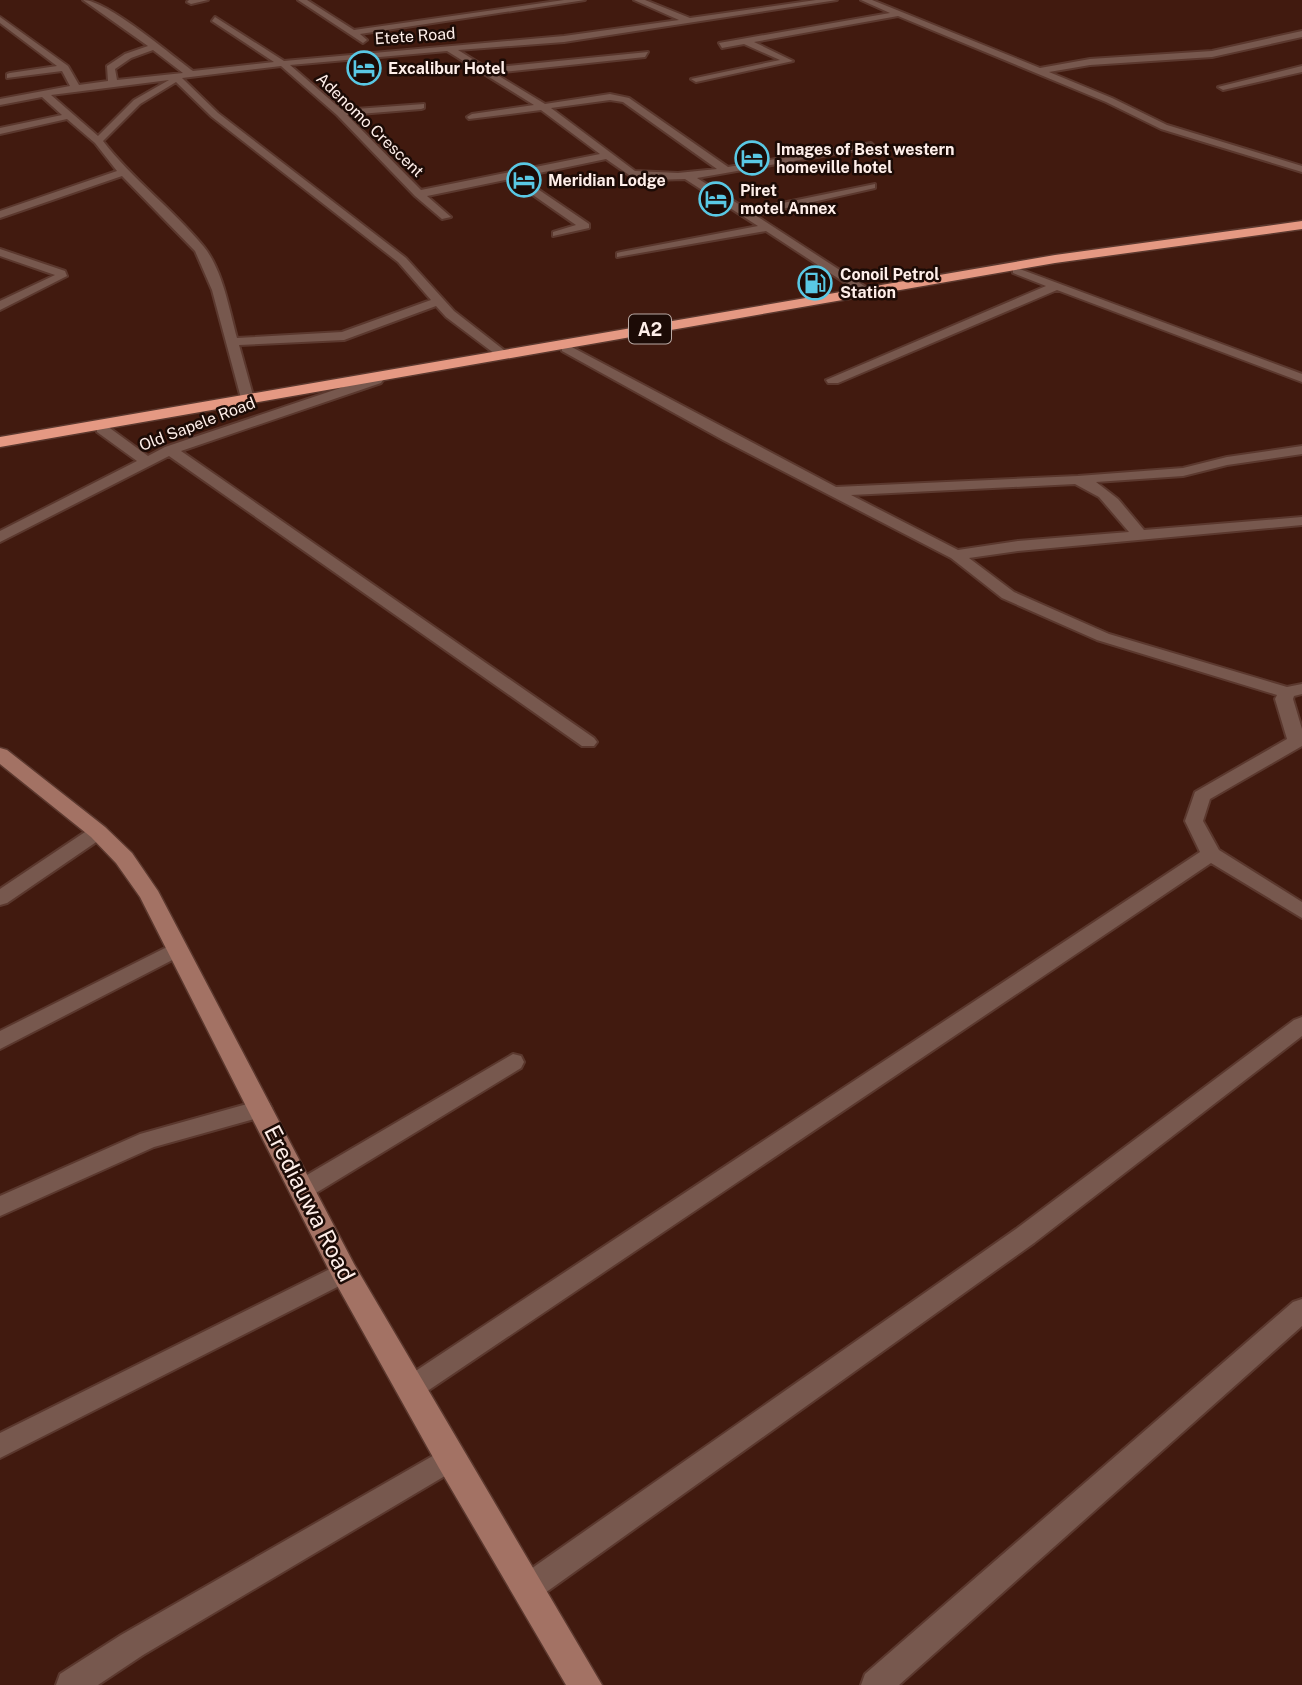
<svg xmlns="http://www.w3.org/2000/svg" width="1302" height="1685" font-family="'Public Sans',sans-serif">
	<style>
		.lines { fill: none; stroke-linecap: round; stroke-linejoin: round }
		.street-casing { stroke: #5b382e; stroke-width: 4 }
		.secondary-casing { stroke: #5b382e; stroke-width: 3 }
		.highway-casing { stroke: #5b382e; stroke-width: 3 }
		.street { fill: #77584e; fill-rule: evenodd }
		.secondary { fill: #a37264; fill-rule: evenodd }
		.highway { fill: #e59983; fill-rule: evenodd }
		.labels { text-anchor: middle; dominant-baseline: central; stroke-width: 5; stroke-linejoin: round; paint-order: stroke }
		.far-street-label { font-size: 16px; fill: #feeee9; stroke: #1c0b06 }
		.far-poi-label { font-size: 16px; font-weight: bold; fill: #feeee9; stroke: #1c0b06; text-anchor: start }
		.shield { fill: #1c0b06; stroke: #baaaa5; stroke-width: 2 }
		.shield-label { font-size: 18px; font-weight: bold; fill: #feeee9 }
		.near-street-label { font-size: 23px; fill: #feeee9; stroke: #1c0b06 }
	</style>
	<rect width="100%" height="100%" fill="#411a0f"/>
	<g class="lines">
		<defs>
			<path id="street" d="M83,0c24,0 88,55 110,71l81,-9 -62,-41 3,-4 69,44 280,-25 115,-16 -45,-20h11l45,18 126,-18h21l-273,42 -106,8 29,18 161,-16 -3,5 -151,16 51,31 65,-10 19,4 99,69 143,-24 2,2 -5,3 -171,30 51,32 127,-26v4l-120,27 117,76 -10,3 -96,-63 -149,26v-4l4,-1 137,-26 -73,-47 -34,1 -19,-3 -26,-18 -86,18 69,47v4l-36,8v-4l23,-7 -66,-46 -83,17 24,21 -9,2 -27,-23 -78,-81 -56,-49 -99,12 36,35 188,145 48,53 55,43 -6,4 -4,-1 -53,-40 -10,-11 -92,34 -105,5 15,54 -2,3h-10l-30,-112 -17,-39 -73,-75 -122,42v-7l117,-40 -22,-28 -28,-24 -67,15v-6l62,-13 -20,-18 -42,8v-6l70,-13 -8,-15 -55,7v-4l3,-1 47,-7 -57,-43v-6l68,49 11,19 29,-4 -1,-15 18,-12 23,-8zM153,50l30,23 -66,7 -2,-11 16,-11zM447,51l87,54 -62,9 -5,3 2,2 72,-9 59,44 -179,36 -74,-75 74,-6 3,-1v-4l-82,6 -52,-45zM169,80l-35,20 -36,36 -47,-41zM176,82l36,35 186,145 33,38 -89,32 -105,6c-8,-29 -14,-67 -33,-91 -31,-38 -71,-67 -101,-106l37,-37zM610,100l13,2 94,67 -39,4 -43,-2 -84,-63z
				M189,0h19l-17,4 -4,-2z
				M298,0h9l47,30 210,-30h21l-225,34 7,6 -4,3z
				M861,0h11l168,68 50,-9 122,-8 90,-20v6l-90,20 -122,8 -41,7 63,26 55,27 135,41v6l-141,-43 -55,-27 -208,-86 -144,26 39,19 -97,21 -5,-3 89,-19 -36,-16 -22,4 -3,-5 171,-30z
				M1302,66v6l-79,18 -5,-3z
				M0,249l65,22 2,5 -67,34v-9l55,-26 -55,-19z
				M1017,268l285,106v8l-245,-92 -219,93h-10l-2,-3 220,-94 -33,-13v-4z
				M566,344l270,143 242,-11 105,-8 44,-11 75,-11v8l-75,11 -44,11 -87,6 22,17 26,31 158,-13v8l-284,26 -49,7 45,34 95,42 178,53 15,-3v10l-8,2 -1,3 9,30v17l-92,53 -7,22 16,29 83,52v16l-91,-55 -791,533 -9,4 -9,-4 -4,-8 4,-8 798,-528 -15,-31 10,-29 92,-53 -12,-40 2,-4 -180,-55 -95,-42 -51,-40 -228,-118 -161,-89v-6zM1075,484l24,13 30,35 -111,9 -60,9 -107,-55z
				M376,376l7,4 -2,3 -200,68 413,287 3,4 -3,4h-12l-413,-290 -169,86v-11l137,-70 -40,-29v-6h10l41,30 17,-9z
				M98,826l7,2 3,4 -3,4 -98,67 -7,2v-16l91,-61z
				M177,942l7,2 3,5 -3,5 -184,95v-18z
				M1302,1017v19l-268,207 -496,355 -10,4 -10,-4 -5,-10 5,-10 498,-349 278,-209z
				M513,1054l8,2 3,6 -3,6 -210,128 -8,2 -8,-2 -4,-7 4,-7z
				M261,1100l8,3 3,6 -3,6 -115,32 -154,69v-20l140,-62z
				M344,1262l9,3 4,7 -4,7 -353,179v-25z
				M1302,1299v27l-403,359h-38l4,-11 428,-372z
				M450,1446l10,3 4,9 -4,9 -317,188 -45,30h-42l4,-11 61,-39z"/>
			<path id="secondary" d="M0,748l7,2 98,77 27,26 26,38 196,373 248,421h-36l-127,-217 -105,-188 -194,-383 -24,-34 -25,-26 -91,-73z"/>
			<path id="highway" d="M1302,221v8l-247,34 -1055,184v-10l1055,-182z"/>
		</defs>
		<use href="#street" class="street-casing"/>
		<use href="#secondary" class="secondary-casing"/>
		<use href="#highway" class="highway-casing"/>
		<use href="#street" class="street"/>
		<use href="#secondary" class="secondary"/>
		<use href="#highway" class="highway"/>
	</g>
	<defs>
		<symbol id="hotel-ring" viewBox="-11 -11 22 22"><circle r="9.5" fill="#1c0b06" stroke="#59c8e4" stroke-width="1.5"/><path d="M-6-4.5h1.5V1H6V5H4.5V3h-9V5H-6ZM-4 0a1.8 1.8 0 1 1 3.6 0ZM.5 0V-2.5h3Q6-2.5 6 0Z" fill="#59c8e4"/></symbol>
		<symbol id="fuel-ring" viewBox="-11 -11 22 22"><circle r="9.5" fill="#1c0b06" stroke="#59c8e4" stroke-width="1.5"/><path d="M-5.5-6h7V0h2V4h1.3V-2.5L3-4.5l.8-.8L6-3V5H2.5V1h-1V6h-7ZM-4.2-4.7v3.2H.2V-4.7Z" fill="#59c8e4"/></symbol>
	</defs>
	<g fill-rule="evenodd">
		<use href="#hotel-ring" x="345" y="49" width="38" height="38"/>
		<use href="#hotel-ring" x="733" y="139" width="38" height="38"/>
		<use href="#hotel-ring" x="505" y="161" width="38" height="38"/>
		<use href="#hotel-ring" x="697" y="180" width="38" height="38"/>
		<use href="#fuel-ring" x="796" y="264" width="38" height="38"/>
	</g>
	<g class="labels">
		<g class="far-street-label">
			<text transform="translate(415 36) rotate(-4)">Etete Road</text>
			<text transform="translate(370 125) rotate(44)">Adenomo Crescent</text>
			<text transform="translate(197 424) rotate(-21)">Old Sapele Road</text>
		</g>
		<g class="far-poi-label">
			<text x="388" y="68">Excalibur Hotel</text>
			<text x="776" y="149">Images of Best western<tspan x="776" dy="18">homeville hotel</tspan></text>
			<text x="548" y="180">Meridian Lodge</text>
			<text x="740" y="190">Piret<tspan x="740" dy="18">motel Annex</tspan></text>
			<text x="840" y="274">Conoil Petrol<tspan x="840" dy="18">Station</tspan></text>
		</g>
		<rect class="shield" x="629" y="314.5" width="42" height="29" rx="5"/>
		<g class="shield-label">
			<text x="650" y="329">A2</text>
		</g>
		<g class="near-street-label">
			<text transform="translate(310 1203) rotate(63)">Erediauwa Road</text>
		</g>
	</g>
</svg>
